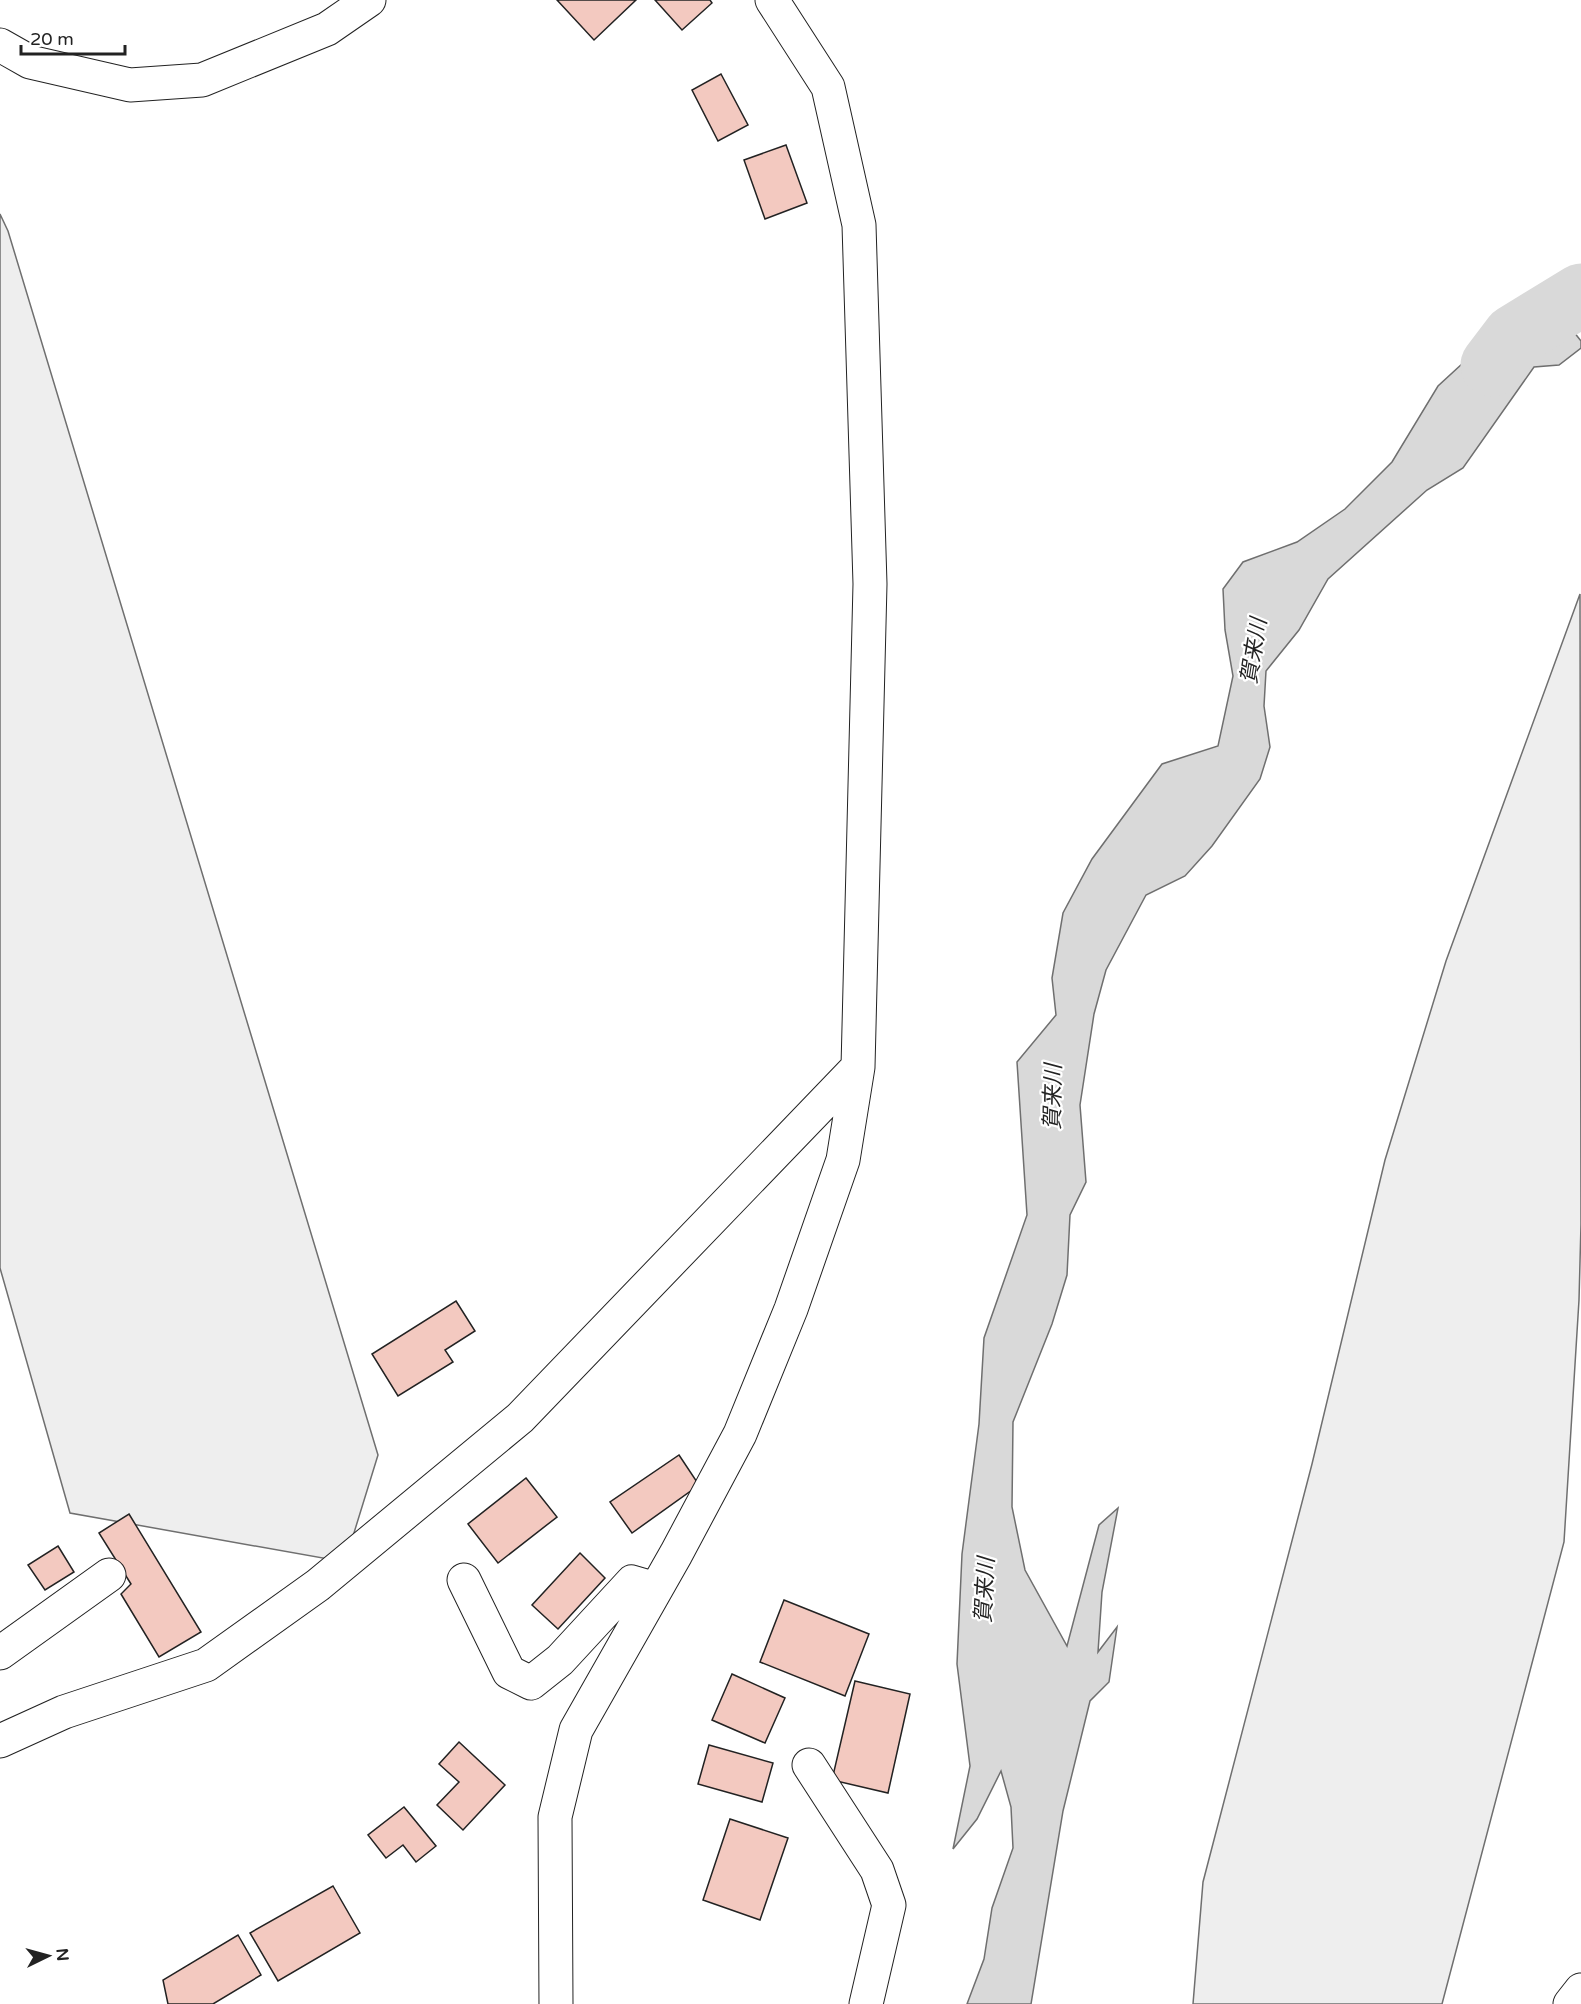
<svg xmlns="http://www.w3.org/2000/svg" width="1581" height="2004" font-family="'Varela Round','Noto Sans JP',sans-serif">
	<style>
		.green { fill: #eee; stroke: #6f6f6f; stroke-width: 1.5 }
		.water { fill: #d9d9d9; stroke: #6f6f6f; stroke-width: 1.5 }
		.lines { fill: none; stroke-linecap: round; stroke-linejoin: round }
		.river { stroke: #d9d9d9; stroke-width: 63 }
		.building { fill: #f3c9c0; stroke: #222; stroke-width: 1.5 }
		.minor-casing { stroke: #222; stroke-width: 35 }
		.minor { stroke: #fff; stroke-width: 33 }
		.labels { text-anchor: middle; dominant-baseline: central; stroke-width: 4.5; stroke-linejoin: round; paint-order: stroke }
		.water-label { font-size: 22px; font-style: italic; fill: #222; stroke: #fff }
	</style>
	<rect width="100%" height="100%" fill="#fff"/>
	<path class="green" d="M0,214l8,17 370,1224 -33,107 -275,-49 -70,-245z
		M1580,594l1,630 -2,76 -15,242 -122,462h-249l10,-122 109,-418 73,-304 61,-199z"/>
	<path class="water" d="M1547,298l34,43v7l-22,17 -25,2 -71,101 -36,22 -99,89 -29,51 -33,41 -2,35 6,41 -10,32 -48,67 -27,30 -39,19 -40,75 -12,44 -14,91 6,77 -16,33 -3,60 -15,49 -39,98 -1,85 13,63 42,76 32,-121 19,-17 -16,84 -4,60 19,-25 -8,55 -19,19 -27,110 -32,193h-64l17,-45 8,-51 21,-60 -2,-41 -10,-36 -24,48 -24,30 17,-83 -13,-102 5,-110 17,-130 5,-86 43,-123 -10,-153 39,-47 -4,-37 11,-65 29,-54 70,-95 56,-18 15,-70 -8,-46 -2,-41 20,-27 54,-20 48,-33 47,-47 46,-76 75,-69z"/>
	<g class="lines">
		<path class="river" d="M1492,365l22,-29 67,-41"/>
	</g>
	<path class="building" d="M557,0h79l-42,40z
		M655,0h55l2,3 -30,27z
		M721,74l27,51 -30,16 -26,-51z
		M786,145l21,58 -42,16 -21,-59z
		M456,1301l19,30 -30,19 8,12 -55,34 -26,-42z
		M679,1455l20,30 -67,48 -22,-31z
		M526,1478l31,39 -59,46 -30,-39z
		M129,1514l72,118 -42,25 -38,-63 10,-10 -32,-51z
		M58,1546l16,26 -29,18 -17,-25z
		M580,1553l25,25 -47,51 -26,-24z
		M784,1600l85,34 -24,62 -85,-34z
		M732,1674l53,24 -20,45 -53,-23z
		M855,1681l55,13 -22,99 -56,-13z
		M459,1742l46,43 -42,45 -26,-25 22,-23 -20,-18z
		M709,1745l64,18 -11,39 -64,-18z
		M404,1807l32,39 -20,16 -13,-17 -17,13 -18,-23z
		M730,1819l58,19 -28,82 -57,-20z
		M333,1886l27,47 -82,48 -28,-48z
		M238,1935l23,40 -48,29h-45l-5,-24z"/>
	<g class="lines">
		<defs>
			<path id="minor" d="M0,45l30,17 100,23 72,-5 125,-51 42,-29
				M464,1580l45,92 22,11 29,-23 72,-78 24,7
				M0,1653l109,-78
				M0,1741l64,-29 142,-47 112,-80 202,-167 338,-351
				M809,1765l68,105 12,35 -23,99
				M556,2004l-1,-187 21,-87 100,-176 64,-120 51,-125 52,-149 15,-93 12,-483 -11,-359 -31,-138 -56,-87
				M1570,2004l11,-14"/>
		</defs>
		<use href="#minor" class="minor-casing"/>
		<use href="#minor" class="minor"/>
	</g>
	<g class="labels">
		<g class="water-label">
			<text transform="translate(1254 651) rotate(-81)">賀来川</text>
			<text transform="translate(1053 1097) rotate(-89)">賀来川</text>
			<text transform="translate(985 1590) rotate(-87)">賀来川</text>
		</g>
	</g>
	<g transform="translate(48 1956) rotate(85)" stroke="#ffffff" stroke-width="4.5" paint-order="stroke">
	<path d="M0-4.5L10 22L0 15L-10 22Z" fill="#222222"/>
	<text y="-9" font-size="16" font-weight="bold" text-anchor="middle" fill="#222222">N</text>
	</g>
	<path d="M21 45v9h104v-9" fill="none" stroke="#222222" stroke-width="3"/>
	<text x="30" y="45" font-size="18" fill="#222222" stroke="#ffffff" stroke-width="4.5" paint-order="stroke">20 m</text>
</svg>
